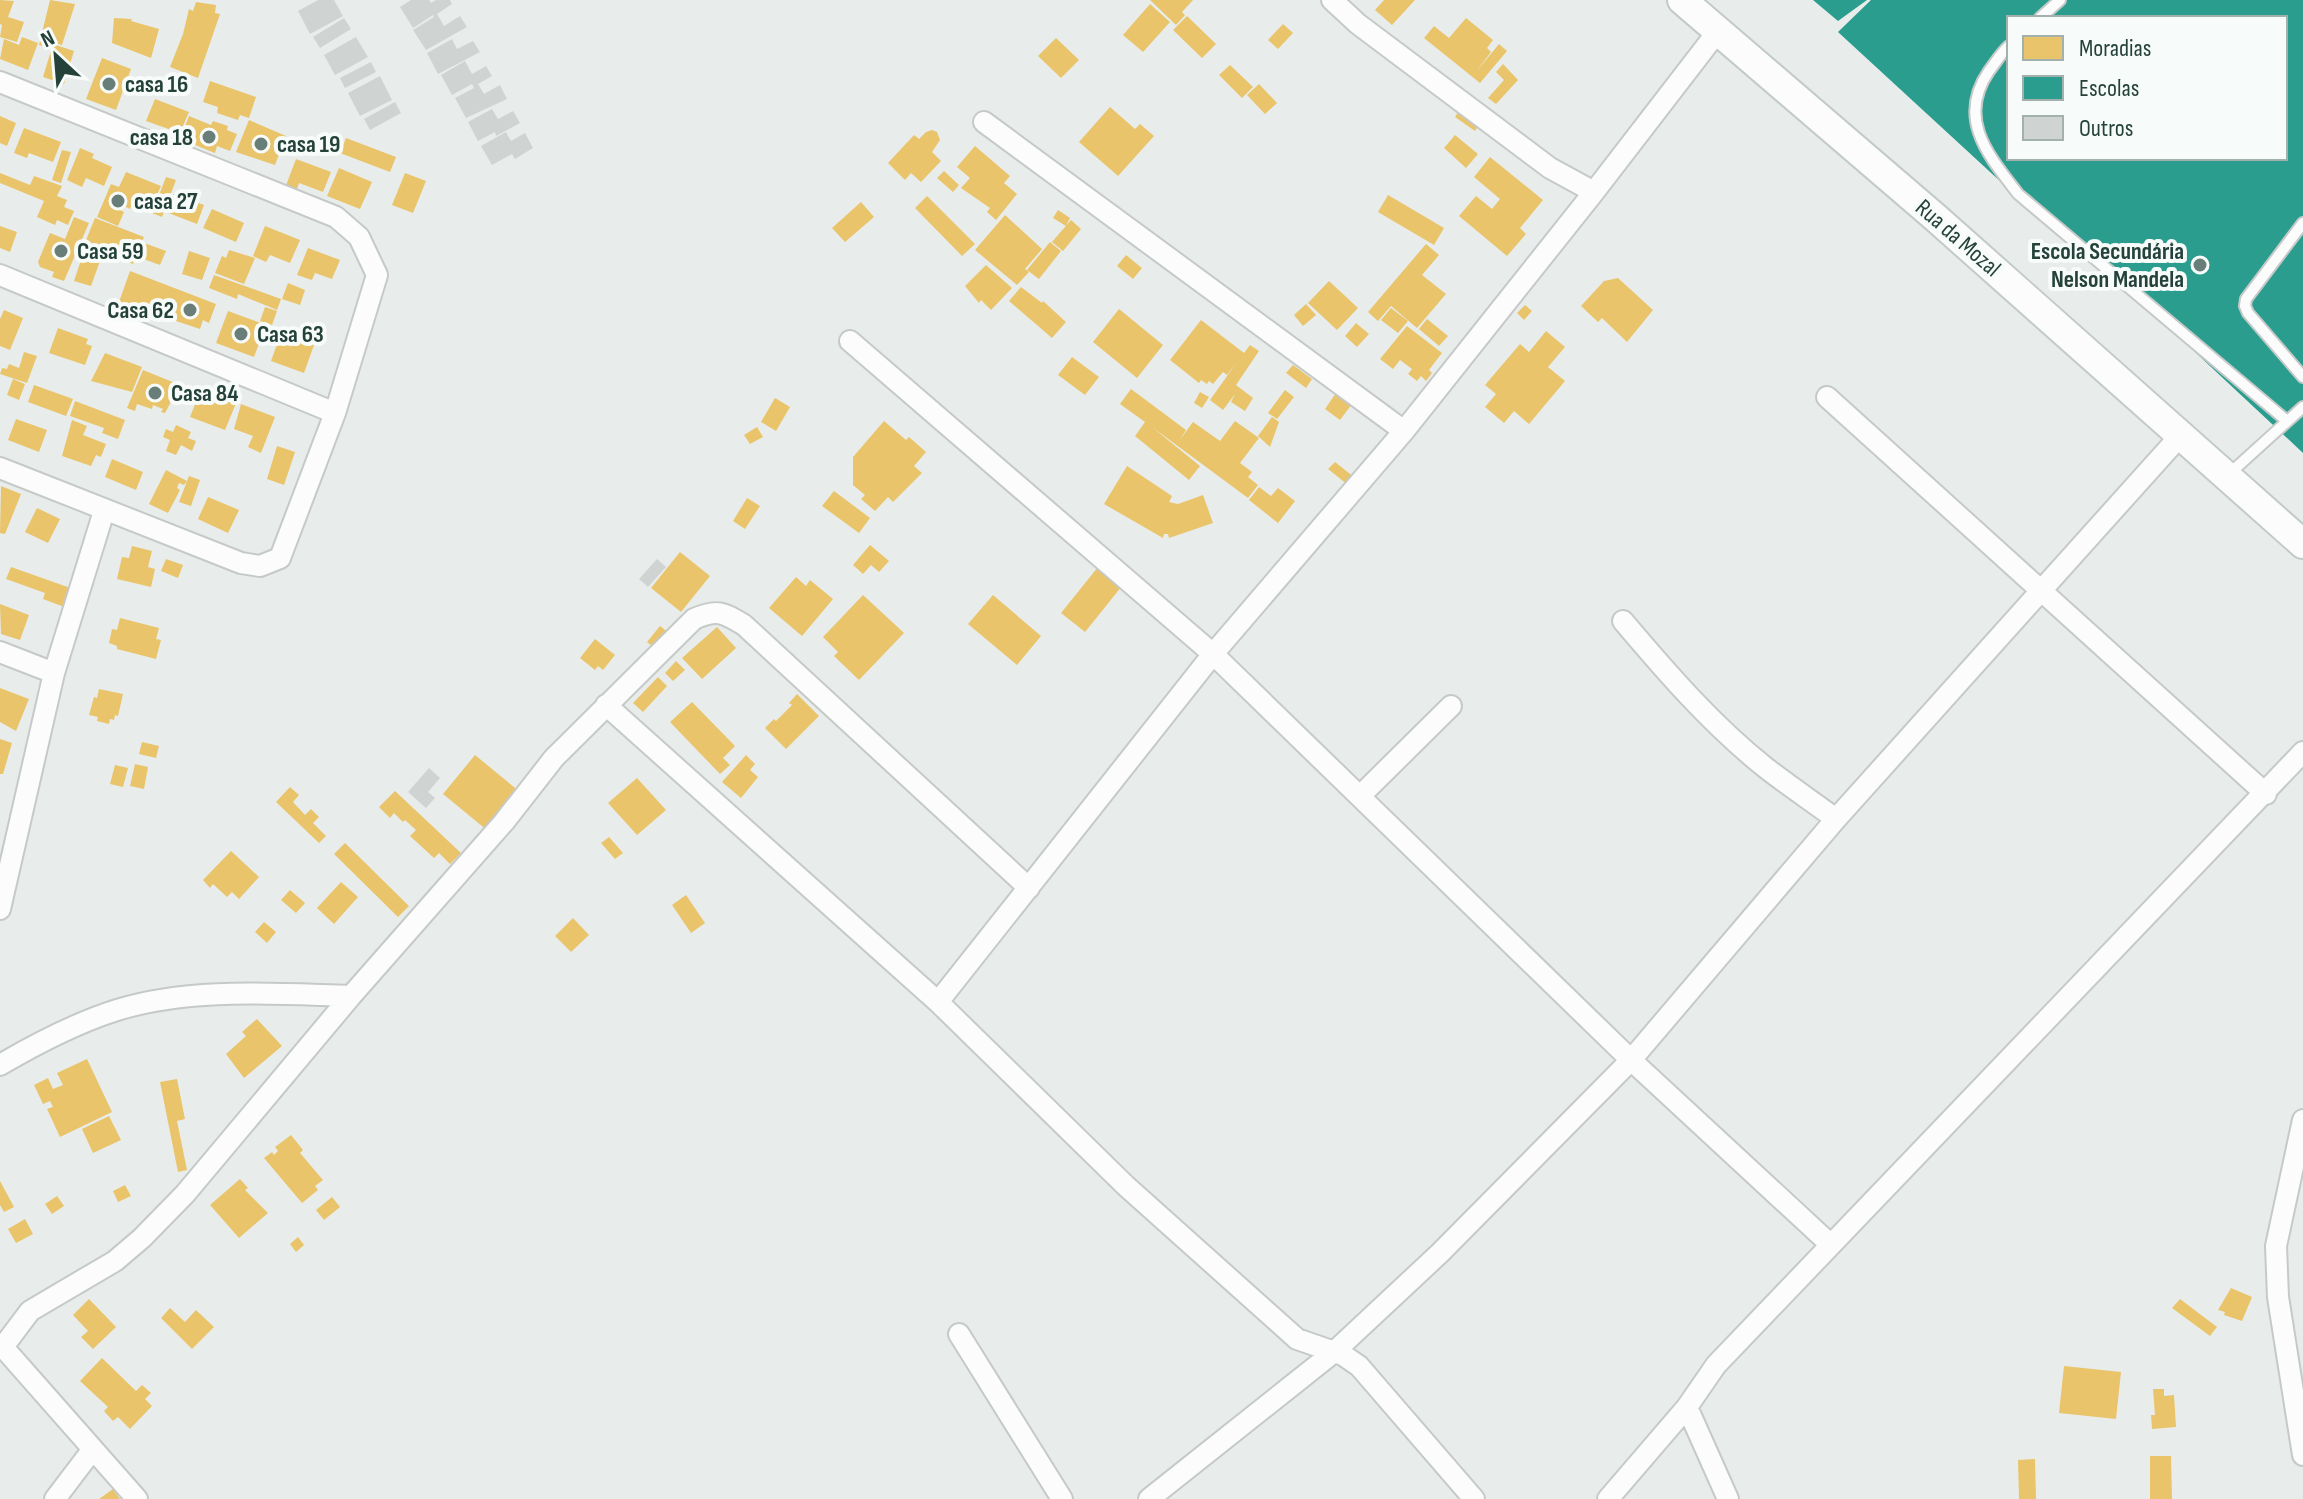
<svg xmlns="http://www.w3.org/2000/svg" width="2303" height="1499" font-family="'Sofia Sans Condensed',sans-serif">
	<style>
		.homes { fill: #e9c46a }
		.schools { fill: #2a9d8f; fill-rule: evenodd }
		.building { fill: #cfd4d2 }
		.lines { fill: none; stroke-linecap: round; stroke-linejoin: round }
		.lane-casing { stroke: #c5cac8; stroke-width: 14 }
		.street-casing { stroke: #c5cac8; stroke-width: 24 }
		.secondary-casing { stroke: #c3cbc8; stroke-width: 32 }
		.lane { stroke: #fcfcfc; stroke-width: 10 }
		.street { stroke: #fcfcfc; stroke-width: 20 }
		.secondary { stroke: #fcfcfc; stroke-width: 28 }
		.poi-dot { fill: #697e78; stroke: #f7fbf9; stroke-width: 3 }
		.labels { text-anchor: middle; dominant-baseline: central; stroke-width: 8; stroke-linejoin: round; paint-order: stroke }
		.poi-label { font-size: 24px; font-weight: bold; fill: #24423a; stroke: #f7fbf9; text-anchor: start }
		.street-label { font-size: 24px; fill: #24423a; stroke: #f7fbf9 }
	</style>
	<rect width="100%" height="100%" fill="#e8edeb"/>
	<path class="homes" d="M0,0l14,1 -6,16 16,5 -7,20 -17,-5 2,-12 -2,-1z
		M50,0l25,4 -13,41 -16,-4 5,3 -1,4 -11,-3z
		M1150,0h43l-11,12 3,3 -9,10z
		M1384,0h31l-23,25 -17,-15z
		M196,2l20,3 -1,8 5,1 -22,64 -28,-11 13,-33 6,-25 4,2z
		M1150,4l20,18 -27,30 -20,-17z
		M1187,16l29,28 -14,14 -29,-28z
		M114,18l18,1 -1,2 28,8 -8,29 -39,-15z
		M1466,18l27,22 -6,8 4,4 -15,20 23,-28 8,7 -27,32 -56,-45 10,-12 15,12z
		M1283,24l10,9 -15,16 -10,-9z
		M22,37l16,6 -10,27 -28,-11 4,-20 15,6z
		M1056,38l23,22 -18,18 -23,-22z
		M53,44l21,7 -10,33 -21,-7z
		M102,58l29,11 -15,41 -30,-11z
		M1503,64l15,16 -22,24 -8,-6 16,-18 -8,-8z
		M1230,65l23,22 -11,11 -23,-23z
		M210,81l46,16 -7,21 -9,-3 -2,5 -21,-7 1,-6 -15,-5z
		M1259,84l18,19 -12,11 -18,-19z
		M155,99l34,13 -9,21 -34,-12z
		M1110,107l25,22 5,-5 14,12 -36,40 -39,-34z
		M1460,109l20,14 -5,8 -20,-14z
		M0,116l16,7 -9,23 -7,-3z
		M189,116l22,9 2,-4 15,5 -1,4 10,4 -7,17 -13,-5 -2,7 -35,-14z
		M249,120l37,16 -11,29 -39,-13z
		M24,128l37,14 -8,20 -24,-9 -2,5 -13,-5z
		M932,130l5,2 3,8 -8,12 9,9 -20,21 -10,-9 -6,7 -17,-17 26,-28 5,4 7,-7z
		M1455,135l23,19 -12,14 -22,-20z
		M346,138l50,19 -6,15 -50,-19z
		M975,146l35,30 -6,7 13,11 -21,26 -9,-8 3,-4 -29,-20 9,-10 -13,-11z
		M80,148l14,6 -2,4 20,9 -8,19 -18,-8 -4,9 -15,-7z
		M62,150l9,2 -10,31 -9,-3z
		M1490,157l53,43 -23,28 6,6 -19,22 -48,-40 17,-20 16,13 8,-10 -26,-22z
		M296,159l35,13 -8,20 -24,-9 -3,9 -11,-4z
		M339,168l33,14 -12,27 -33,-13z
		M944,171l15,14 -6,7 -16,-14z
		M126,172l35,14 -9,20 -18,-8 -4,11 -10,-5 -2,5 6,3 -6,14 -21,-9 14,-33 8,3z
		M0,173l30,12 4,-9 28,10 -5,10 10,4 -3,7 10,4 -6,14 -11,-5 -2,5 -18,-8 7,-16 -44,-18z
		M405,173l21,8 -13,32 -21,-8z
		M166,177l10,3 -14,37 -10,-4z
		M173,194l31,11 -7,19 -31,-12z
		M1388,195l56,33 -10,17 -56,-33z
		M927,196l48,48 -13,12 -47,-48z
		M861,202l13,15 -29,25 -13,-14z
		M212,209l32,14 -8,19 -33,-14z
		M1058,210l12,8 -4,8 -13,-8z
		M1005,215l37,34 -17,20 4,3 -12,13 -42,-35z
		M74,217l15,6 -25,58 -12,-4 2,-5 -14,-5 -2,-5 12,-29 15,6z
		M95,218l49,19 -11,27 -49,-19z
		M1071,220l10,9 -18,22 -11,-9z
		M0,226l17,6 -7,20 -10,-4z
		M265,226l35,14 -10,23 -20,-8 -4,7 -13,-6z
		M1050,242l11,9 -22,28 -12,-9z
		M144,243l22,8 -6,14 -22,-8z
		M1426,244l13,11 -17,20 24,19 -29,34 -26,-22 -13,15 -10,-9z
		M308,248l32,12 -8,19 -17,-6 -3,7 -15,-5z
		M229,250l26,8 -11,26 -29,-11 7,-17 4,2z
		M189,251l21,7 -8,22 -20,-6z
		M83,254l17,7 -9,25 -17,-5z
		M1126,255l16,13 -9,11 -16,-13z
		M986,265l26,23 -21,22 -10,-10 -2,3 -14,-17z
		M130,271l86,33 -7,19 -6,-3 -3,9 -36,-12 4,-10 -15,-6 -3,8 -15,-6 -2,4 -14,-5z
		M214,275l67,24 -4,11 -39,-16 -1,5 -28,-11z
		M1618,278l35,32 -26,32 -25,-24 -4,4 -17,-16 23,-25z
		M1329,281l29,27 -21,22 -29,-27z
		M288,283l17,7 -5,15 -18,-6z
		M1021,287l21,16 1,-2 23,21 -14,16 -43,-37z
		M1306,304l10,11 -13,11 -9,-11z
		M1525,305l7,6 -8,9 -7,-7z
		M265,307l12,4 -5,14 -12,-4z
		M1391,308l17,13 -10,12 -17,-13z
		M1119,309l44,36 -26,33 -44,-36z
		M4,310l19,8 -13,32 -10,-4v-27z
		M228,311l38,14 -12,32 -38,-14z
		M1427,319l21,17 -9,10 -20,-17z
		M1201,320l43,33 6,-8 9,6 -23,34 17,13 -8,13 -14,-9 4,-8 -12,16 -13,-10 27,-38 -10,13 -4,-3 -10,12 -4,-3 -2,3 -6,-4 -2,3 -29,-23z
		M1356,323l13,11 -12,13 -12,-11z
		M1407,326l35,27 -13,17 3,3 -6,8 -5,-5 -4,5 -9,-7 4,-5 -12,-9 -7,9 -13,-10z
		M58,328l30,11 -2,5 6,2 -7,19 -36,-12z
		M1546,331l19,16 -17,20 17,14 -36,43 -15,-13 -10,12 -19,-16 11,-13 -11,-9 35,-41 9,8z
		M281,333l33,12 -10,28 -33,-12z
		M24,352l13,4 -10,27 -27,-9 2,-6 5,1 2,-5 10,4z
		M105,353l37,14 -10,25 -41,-11z
		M1072,357l27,20 -14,18 -27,-20z
		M1293,365l19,14 -6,9 -20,-15z
		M143,370l37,15 -15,28 -4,-1 2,-3 -10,-4 -1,4 -15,-5 -2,7 -8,-3z
		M13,379l12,5 -6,16 -12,-5z
		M34,385l39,14 -7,17 -38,-14z
		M202,387l35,14 -12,29 -35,-13z
		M1131,389l55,41 -7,11 14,-19 27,19 15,-20 24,17 -19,25 12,9 -4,5 10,8 -10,13 -96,-71 48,39 -11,14 -54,-44 10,-14 -25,-18z
		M1285,390l9,7 -17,22 -9,-6z
		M1200,392l9,5 -7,11 -8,-5z
		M1336,393l16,11 -12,16 -15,-11z
		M775,398l15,9 -14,24 -15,-9z
		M75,401l50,19 -7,19 -16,-6 2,-5 -34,-12z
		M241,404l34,13 -14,36 -13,-6 5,-11 -19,-7z
		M1272,417l7,5 -9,25 -12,-11z
		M16,419l31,11 -8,22 -31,-12z
		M72,420l15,6 -4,9 23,9 -5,13 -5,-2 -5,11 -29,-10z
		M884,421l22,19 3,-3 17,15 -12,14 8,7 -29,29 -5,-5 -13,14 -14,-12 4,-4 -12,-10v-28z
		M176,425l15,7 -3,6 8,3 -4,10 -11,-6 -5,10 -10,-4 4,-11 -7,-3 3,-8 7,3z
		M757,427l6,10 -13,7 -6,-9z
		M277,446l18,6 -11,33 -17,-6z
		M112,459l31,13 -7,18 -31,-13z
		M1335,462l19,15 -6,8 -20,-16z
		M1127,466l45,30 -3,6 9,2 25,-9 10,28 -44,15 -1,-4h-4l-1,4 -59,-34z
		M166,470l21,11 -3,4 -5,-2 -2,5 3,2 -12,23 -19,-9z
		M189,476l11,4 -9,26 -12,-4z
		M1,486l20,8 -16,40 -5,-1z
		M1259,487l12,9 7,-8 17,13 -17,22 -29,-23z
		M834,491l36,27 -11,15 -37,-27z
		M208,497l31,13 -11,23 -30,-14z
		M747,498l13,8 -15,23 -12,-8z
		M37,508l23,11 -12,24 -23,-11z
		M870,545l19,16 -10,11 -8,-7 -8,9 -10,-9z
		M132,546l20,5 -4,16 7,2 -4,18 -34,-8 5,-22 7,1z
		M680,552l30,24 -29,36 -30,-24z
		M166,559l17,6 -5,13 -17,-7z
		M11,567l65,23 -9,18 -24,-9 2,-6 -39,-14z
		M1098,567l24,19 -37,46 -24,-19z
		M796,577l10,9 4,-6 23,19 -31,37 -33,-28z
		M863,595l41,38 -45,47 -25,-24 4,-4 -15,-15z
		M993,595l48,41 -24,29 -49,-41z
		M0,604l29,11 -9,25 -19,-6z
		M120,618l39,10 -3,11 5,1 -5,19 -39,-10v-3l-8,-3 3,-14 5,1z
		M660,626l9,7 -13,16 -9,-7z
		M717,627l19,21 -34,31 -20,-21z
		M595,639l20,16 -12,15 -5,-4 -3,4 -15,-12z
		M676,661l9,9 -12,11 -8,-8z
		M658,677l9,9 -24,26 -10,-9z
		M0,688l29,11 -13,32 -16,-9z
		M99,689l24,5 -5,22 -3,-1 -1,5 -4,-1 -1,5 -12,-3 1,-4 -9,-2 5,-18 3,1z
		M797,694l22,22 -33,33 -21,-21 9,-9 2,2 16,-16 -3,-2z
		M692,702l43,44 -12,12 7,7 -10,9 -50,-52z
		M0,739l12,4 -9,31h-3z
		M142,742l17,4 -3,12 -17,-4z
		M475,755l45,37 -32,39 -45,-37z
		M746,755l9,9 -5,6 8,7 -17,21 -19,-16z
		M135,764l13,3 -4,22 -14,-3z
		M115,765l13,3 -5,19 -13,-3z
		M637,778l29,32 -29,25 -29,-32z
		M290,787l9,8 -6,7 12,13 6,-6 8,8 -6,6 13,13 -7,7 -43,-41z
		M395,791l66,62 -11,11 -11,-11 -5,5 -24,-22 6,-6 -11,-10 -2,2 -9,-9 -4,5 -11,-11z
		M609,837l14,16 -8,6 -14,-16z
		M345,843l64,63 -11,11 -64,-63z
		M231,851l28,26 -20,22 -7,-7 -5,5 -14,-13 -3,4 -7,-8z
		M341,882l17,15 -24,27 -17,-16z
		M290,890l15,13 -9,10 -15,-13z
		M686,895l19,28 -14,10 -19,-28z
		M573,918l16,17 -18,17 -16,-16z
		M264,922l12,10 -9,11 -12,-11z
		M257,1019l25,27 -38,32 -18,-24 20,-18 -4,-4z
		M87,1059l25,53 -52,25 -13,-28 6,-2 -3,-6 -7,3 -9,-19 14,-7 5,11 10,-4 -6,-12z
		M177,1079l8,40 -8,2 10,49 -9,2 -18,-90z
		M109,1116l12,24 -28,13 -11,-24z
		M291,1135l12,15 -3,3 23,27 -8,6 3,4 -16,13 -38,-45 8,-6 2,3 4,-4 -3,-4z
		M240,1179l8,9 -3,2 23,23 -29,25 -29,-33z
		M0,1181l14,26 -10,5 -4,-7z
		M125,1185l6,11 -13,6 -5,-11z
		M57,1196l7,10 -12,8 -7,-10z
		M332,1197l8,10 -16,13 -8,-10z
		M25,1219l8,15 -17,9 -8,-14z
		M298,1237l6,8 -8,7 -6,-8z
		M2231,1288l21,9 -10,24 -18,-6 1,-3 -7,-2z
		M89,1299l27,28 -23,22 -12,-12 7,-6 -15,-16z
		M2180,1299l37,28 -7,9 -38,-28z
		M170,1308l15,14 11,-12 18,17 -22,22 -31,-31z
		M102,1358l34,33 6,-6 9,8 -6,6 7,7 -22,23 -12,-12 -5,4 -9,-10 4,-4 -28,-26z
		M2064,1366l57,6 -5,47 -57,-6z
		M2153,1389h11v7l10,-1 2,32 -24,2 -1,-14h4z
		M2150,1456h21l1,43h-22z
		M2035,1459l1,40h-17l-1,-39z
		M113,1489l7,10h-21z"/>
	<path class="schools" d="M1813,0h54l-29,21z
		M1871,0h432v453l-124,-116 -165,-143 -176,-162zM2009,18h276v140h-276z"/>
	<path class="building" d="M318,0h16l9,16 -33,18 -12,-23z
		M411,0h18l2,3 5,-3h14l2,4 -15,10 7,12 16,-10 7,11 -41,23 -13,-20 21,-13 -1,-2 -20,13 -13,-21z
		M344,18l7,11 -31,19 -7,-11z
		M356,37l12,20 -33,18 -11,-20z
		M452,39l5,10 16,-8 7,11 -42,22 -11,-21z
		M465,61l7,13 14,-8 6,10 -14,8 6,10 16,-9 7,14 -41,19 -11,-20 19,-10 -2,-4 -20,11 -11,-20z
		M371,62l5,10 -31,16 -5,-10z
		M380,76l12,24 -32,16 -12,-23z
		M395,102l6,11 -31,17 -6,-11z
		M492,109l6,10 15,-8 7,12 -24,13 -1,-4 -17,9 -10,-19z
		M506,132l5,9 14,-8 8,15 -18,11 -3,-5 -20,11 -11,-19z
		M657,559l9,8 -18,20 -9,-8z
		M429,768l11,10 -12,14 7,6 -9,10 -18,-16z"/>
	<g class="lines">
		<defs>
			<path id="lane" d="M2040,18l20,-18
				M2009,46c-8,7 -13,16 -20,25 -33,48 0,85 29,123l269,227
				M2303,223l-57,76 -1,7 3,7 55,64
				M2228,475l75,-68"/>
			<path id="street" d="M1332,0l26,24 192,144 44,24
				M0,82l336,135 23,20 18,38 -42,138 -55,145 -20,8 -19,-3 -241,-95
				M984,122l420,309
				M0,275l335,138
				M850,341l363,313 418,406 200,185
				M1827,397l439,397
				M1623,621c44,52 89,104 143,147 23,18 47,34 70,51
				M0,652l54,21
				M606,705l332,297 188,184 171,153 46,16 16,11 115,133
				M1360,796l91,-90
				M0,909l54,-236 50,-162
				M938,1002l275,-348 191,-223 190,-239 124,-161
				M0,1065c34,-20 79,-43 117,-55 73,-23 159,-16 234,-14
				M2303,1120l-27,126 2,51 25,158
				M959,1334l103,165
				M1687,1407l41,92
				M55,1499l38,-50
				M137,1499l-134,-152 27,-36 85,-50 27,-23 43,-44 166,-198 153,-174 50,-64 140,-139c23,-10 29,-7 50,6l285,263
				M1149,1499l185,-147 106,-99 191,-193 205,-241 344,-383
				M1608,1499l79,-92 29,-42 587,-613"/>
			<path id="secondary" d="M1682,0l254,218 367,326"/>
		</defs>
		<use href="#lane" class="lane-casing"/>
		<use href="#street" class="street-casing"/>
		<use href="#secondary" class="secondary-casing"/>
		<use href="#lane" class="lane"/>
		<use href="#street" class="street"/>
		<use href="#secondary" class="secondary"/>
	</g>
	<g class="poi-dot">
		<circle cx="109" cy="84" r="8"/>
		<circle cx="209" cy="137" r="8"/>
		<circle cx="261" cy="144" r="8"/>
		<circle cx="118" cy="201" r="8"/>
		<circle cx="61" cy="251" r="8"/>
		<circle cx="2200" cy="265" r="8"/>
		<circle cx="190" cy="310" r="8"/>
		<circle cx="241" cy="334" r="8"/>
		<circle cx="155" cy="393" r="8"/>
	</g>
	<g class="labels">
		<g class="poi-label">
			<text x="125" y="84">casa 16</text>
			<text x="193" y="137" text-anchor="end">casa 18</text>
			<text x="277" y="144">casa 19</text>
			<text x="134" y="201">casa 27</text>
			<text x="77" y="251">Casa 59</text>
			<text x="2184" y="251" text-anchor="end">Escola Secundária<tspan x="2184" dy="28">Nelson Mandela</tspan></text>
			<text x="174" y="310" text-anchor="end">Casa 62</text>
			<text x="257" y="334">Casa 63</text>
			<text x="171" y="393">Casa 84</text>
		</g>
		<g class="street-label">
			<text transform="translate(1958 238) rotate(41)">Rua da Mozal</text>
		</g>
	</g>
	<rect x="2007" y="16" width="280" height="144" fill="#f7fbf9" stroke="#a3b1ad" stroke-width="2"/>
	<rect x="2023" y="36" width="40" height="24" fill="#e9c46a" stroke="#a3b1ad" stroke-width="2"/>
	<text x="2079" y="56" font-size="24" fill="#24423a">Moradias</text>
	<rect x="2023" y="76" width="40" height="24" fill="#2a9d8f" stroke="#a3b1ad" stroke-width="2"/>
	<text x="2079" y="96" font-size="24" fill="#24423a">Escolas</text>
	<rect x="2023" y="116" width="40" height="24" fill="#cfd4d2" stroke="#a3b1ad" stroke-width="2"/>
	<text x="2079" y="136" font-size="24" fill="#24423a">Outros</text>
	<g transform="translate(56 56) rotate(334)" stroke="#f7fbf9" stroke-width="6" paint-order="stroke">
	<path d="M0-6L14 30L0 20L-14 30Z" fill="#24423a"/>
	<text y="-12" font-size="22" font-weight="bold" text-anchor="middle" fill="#24423a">N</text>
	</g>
</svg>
